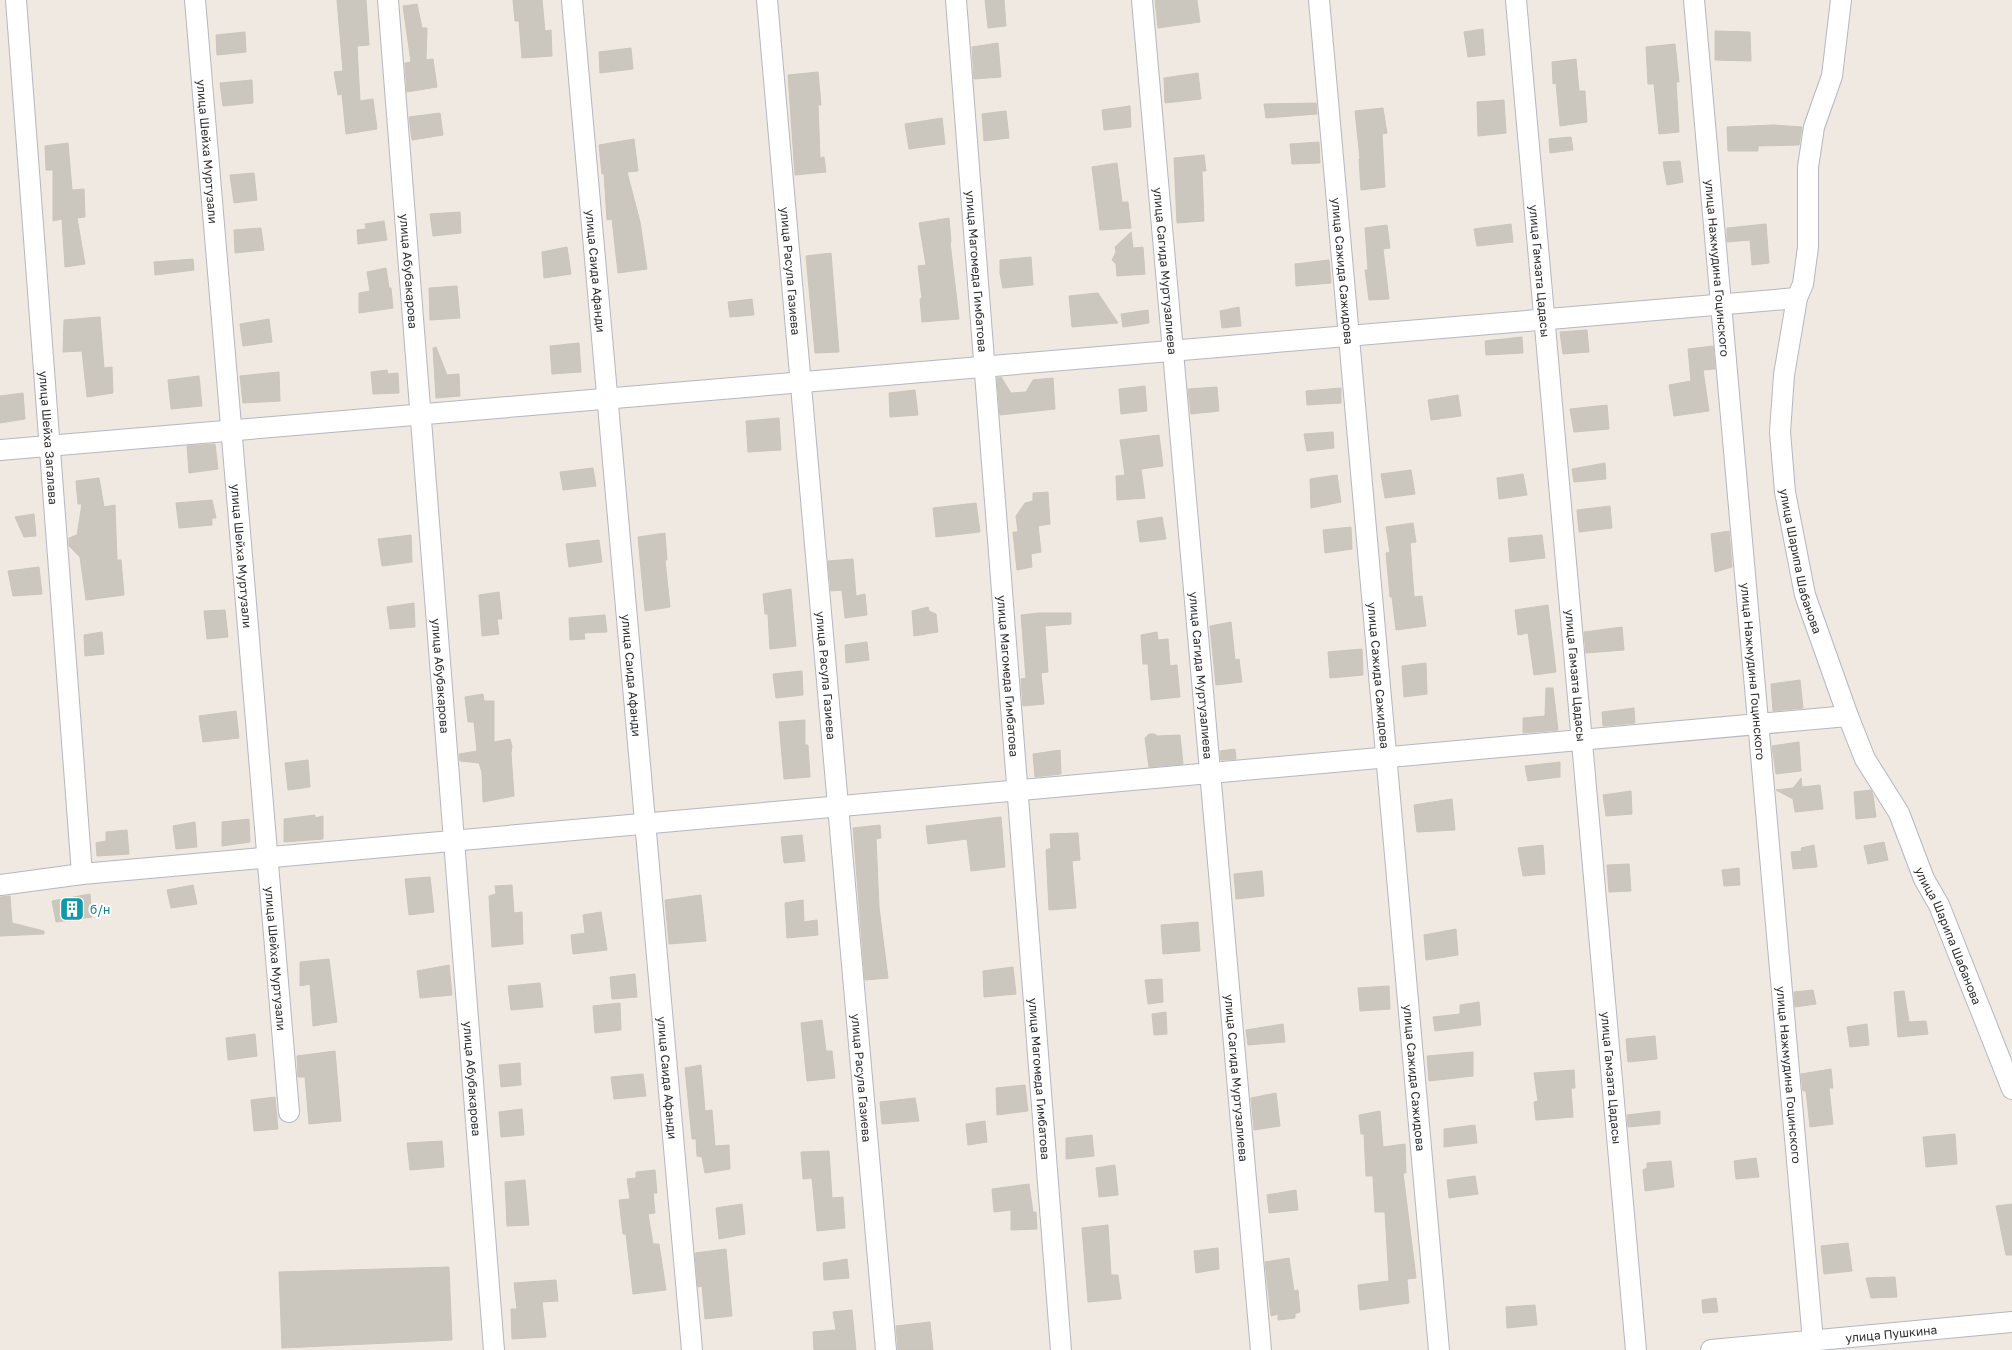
<svg xmlns="http://www.w3.org/2000/svg" width="2012" height="1350" font-family="'Golos Text',sans-serif">
	<style>
		.building { fill: #cbc7bf; stroke: #cbc5ba }
		.lines { fill: none; stroke-linecap: round; stroke-linejoin: round }
		.minor-casing { stroke: #b4b7c1; stroke-width: 22 }
		.minor { stroke: #fff; stroke-width: 20 }
		.labels { text-anchor: middle; dominant-baseline: central; stroke-width: 4; stroke-linejoin: round; paint-order: stroke }
		.street-label { font-size: 12px; fill: #2e2e2e; stroke: #fff }
		.culture-label { font-size: 12px; fill: #0d838f; stroke: #fff; text-anchor: start }
	</style>
	<rect width="100%" height="100%" fill="#efe9e1"/>
	<path class="building" d="M337,0h29l3,45 -12,1 3,55 13,-2 4,30 -31,5 -4,-40 -4,1 -4,-23 9,-1z
		M513,0h29l3,31 6,-1 1,26 -30,2 -3,-37h-4z
		M985,0h19l2,26 -18,2z
		M1155,0h42l3,22 -42,6z
		M417,4l5,24h5l-1,32 7,-1 4,28 -30,5 -2,-29 6,-1 -8,-56z
		M1483,29l2,26 -17,2 -4,-25z
		M1715,31l35,1 1,29 -36,-1z
		M245,32l1,20 -29,3 -1,-20z
		M998,43l3,34 -27,2 -2,-32z
		M1675,44l4,38h-3l3,50 -20,2 -5,-50h-6l-2,-37z
		M631,48l2,21 -33,4 -1,-21z
		M1576,59l3,32h6l2,31 -27,4 -4,-43 -3,1 -1,-22z
		M818,72l3,33h-3l2,53 4,-1 2,15 -31,3 -7,-100z
		M1198,73l3,26 -36,4 -1,-25z
		M252,80l1,23 -30,3 -3,-23z
		M1504,100l2,33 -28,3 -1,-34z
		M1316,103l1,11 -51,4 -2,-14z
		M1130,106l1,21 -27,3 -2,-20z
		M1383,108l4,25 -5,1 3,53 -24,3 -2,-31h1l-5,-48z
		M1006,111l3,27 -25,3 -2,-27z
		M440,113l3,22 -31,5 -3,-23z
		M942,118l3,26 -36,5 -4,-25z
		M1774,125l28,2 -3,18 -41,1v5h-30l-1,-24z
		M1571,137l2,13 -23,3 -1,-14z
		M634,139l4,32 -11,1 13,50 7,47 -29,4 -6,-54 -5,1 -3,-47 -2,1 -3,-29z
		M1319,142l1,21 -28,1 -2,-20z
		M68,143l4,47 12,-1 1,28 -8,1 8,46 -20,3 -3,-48 -9,2v-51h-7l-1,-24z
		M1204,155l2,16h-4l2,50 -27,2 -3,-65z
		M1680,161l3,21 -16,3 -4,-23z
		M1117,163l5,39h6l3,26 -31,2 -8,-63z
		M254,173l3,27 -23,3 -4,-28z
		M460,212l1,21 -28,3 -3,-22z
		M949,218l2,24h-1l9,77 -37,3 -2,-23 2,-1 -4,-32 8,-1 -7,-42z
		M384,221l3,19 -29,4 -1,-14 9,-1 -1,-5z
		M1511,224l2,18 -36,4 -3,-17z
		M1766,224l3,39 -17,2 -2,-25 -23,2v-14z
		M1387,225l3,23 -7,1 6,50 -20,1 -4,-30h3l-3,-42z
		M261,228l3,22 -29,3 -1,-23z
		M1131,232l2,16 10,-1 2,27 -28,2 -1,-12 -4,-4 4,-8 -1,-5z
		M567,247l4,27 -27,4 -2,-26z
		M831,253l8,99 -24,1 -9,-97z
		M1031,257l2,28 -30,3 -3,-15v-13z
		M193,259l1,11 -39,5 -1,-13z
		M1329,260l2,23 -35,3 -1,-22z
		M386,268l3,20h2l2,20 -34,5v-20l11,-2 -3,-19z
		M457,286l3,32 -30,2 -1,-32z
		M1098,293l20,30 -46,4 -3,-31z
		M752,299l2,16 -24,2 -2,-15z
		M1239,307l2,19 -19,2 -2,-17z
		M1148,310l1,13 -26,4 -2,-13z
		M100,317l4,51 8,-1 1,26 -26,4 -5,-46 -19,1 1,-32z
		M269,319l3,23 -29,4 -3,-22z
		M1587,330l2,22 -26,2 -3,-22z
		M1522,337l1,16 -37,2 -1,-14z
		M579,343l2,29 -29,2 -2,-28z
		M1713,346l2,23 -12,1 6,41 -35,5 -5,-31 22,-4 -3,-32z
		M436,347l11,28 12,-1 1,22 -24,2 -3,-50z
		M387,370l1,4 10,-1 1,20 -26,1 -2,-22z
		M279,372l1,29 -37,2 -3,-27z
		M199,376l3,30 -31,3 -3,-29z
		M1001,377l10,16 15,-1 7,-12 20,-2 2,31 -55,6 -3,-37z
		M1145,386l2,25 -26,3 -2,-25z
		M1217,387l2,24 -28,3 -3,-25z
		M1341,388v15l-34,2 -1,-14z
		M915,390l3,25 -28,2 -1,-24z
		M23,393l2,26 -25,4v-27z
		M1458,395l3,21 -30,4 -3,-20z
		M1607,405l2,24 -35,3 -4,-23z
		M779,418l2,32 -33,2 -2,-31z
		M1333,432l1,16 -27,3 -3,-17z
		M1159,435l4,31 -22,3 4,29 -28,2 -1,-24 9,-1 -5,-35z
		M215,444l3,25 -29,4 -2,-27z
		M1605,463l1,16 -32,3 -2,-13z
		M593,468l3,18 -33,4 -3,-18z
		M1411,470l4,24 -30,4 -4,-24z
		M1523,474l4,21 -28,4 -2,-21z
		M1337,475l4,27 -30,6 -1,-29z
		M99,478l5,29 11,-2 2,55h4l3,35 -38,5 -6,-43 -11,-11v-8l8,-3 5,-31h-4l-2,-23z
		M1048,492l2,32 -12,2 3,26 -10,2 1,13 -15,3 -4,-38h5l-2,-16 9,-13 8,-2v-8z
		M212,500l4,18h-4v7l-33,3 -3,-25z
		M976,503l4,29 -44,5 -3,-29z
		M1610,506l2,22 -33,4 -2,-22z
		M34,514l2,22 -12,1 -9,-20z
		M1162,517l4,22 -26,3 -3,-21z
		M1413,523l3,19 -6,1 4,54 8,-1 4,30 -30,4 -4,-33h-2l-4,-44 4,-1 -4,-25z
		M1351,527l1,22 -27,4 -2,-23z
		M1729,531l3,36 -17,5 -4,-38z
		M665,533l2,27h-2l5,47 -25,4 -7,-74z
		M411,535l1,27 -30,4 -4,-27z
		M1542,535l3,23 -35,4 -2,-24z
		M599,540l3,22 -33,5 -3,-23z
		M853,559l3,37 9,-2 2,21 -22,3 -3,-28 -11,1 -3,-30z
		M39,567l3,27 -29,2 -5,-25z
		M791,589l5,57 -26,3 -2,-35h-3l-2,-20z
		M499,592l3,27h-5l2,15 -17,2 -3,-41z
		M414,603l1,24 -25,2 -3,-22z
		M1548,605l8,67 -22,3 -6,-42 -10,2 -3,-25z
		M928,607l1,4 7,3 2,18 -24,4 -2,-25z
		M225,610l3,27 -21,2 -3,-28z
		M1038,613h33v11l-26,2 3,46 -7,1 3,31 -21,2 -2,-27 5,-1 -5,-63z
		M605,615l2,17 -23,1 1,6 -15,1 -1,-22z
		M1231,622l4,38 4,-1 3,23 -26,3 -6,-59z
		M1622,627l2,23 -38,3 -2,-21z
		M102,632l2,22 -19,2 -1,-21z
		M1157,632l1,8 10,-1 2,27 7,-1 3,32 -29,3 -3,-36h-5l-2,-29z
		M867,642l2,18 -23,3 -1,-18z
		M1362,649l1,26 -33,3 -2,-26z
		M1426,663l1,31 -23,3 -2,-31z
		M802,671l1,24 -27,3 -3,-24z
		M1800,680l3,28 -30,3 -2,-27z
		M1546,688h7l5,42 -35,3v-15l22,-2z
		M483,694l1,7h10v41l16,-3 2,7 -1,7 3,43 -31,6 -1,-30 -3,-9 -19,-2 -1,-7 18,-3 -3,-29h-6l-3,-25z
		M1634,708l1,15 -32,3 -1,-14z
		M236,711l3,27 -36,4 -4,-26z
		M805,720v25h3l2,32 -26,2 -5,-57z
		M1149,734h6l2,2 23,-1 3,29 -34,3 -4,-29z
		M1799,742l2,29 -25,3 -4,-28z
		M1235,749l1,10 -15,1 -1,-9z
		M1060,750l1,24 -26,3 -2,-23z
		M308,760l2,27 -22,3 -3,-27z
		M1560,762v15l-32,4 -3,-15z
		M1801,778l1,9 18,-2 3,24 -28,3 -2,-13 -17,-9 17,-2z
		M1871,790l2,5 3,22 -20,2 -2,-27z
		M1631,791l1,23 -26,2 -3,-21z
		M1452,799l3,31 -38,2 -3,-27z
		M315,815v3l8,-2v23l-39,3v-23z
		M1001,817l4,50 -34,4 -4,-32 -39,5 -2,-18z
		M249,819l1,23 -28,4v-24z
		M195,822l2,25 -21,2 -3,-23z
		M880,825l1,13 -5,1 3,68 9,71 -23,2 -12,-152z
		M127,830l2,24 -32,2 -1,-13 10,-2v-9z
		M1078,833l2,27 -8,1 4,47 -27,2 -3,-60 5,-2 -1,-14z
		M802,835l3,26 -21,2 -3,-26z
		M1884,842l4,18 -20,4 -4,-18z
		M1543,845l2,29 -22,2 -5,-28z
		M1814,845l3,22 -24,2 -2,-17 11,-1 -1,-3z
		M1629,864l2,27 -22,1 -2,-27z
		M1739,868l1,17 -16,1 -2,-16z
		M1262,871l2,25 -28,3 -2,-25z
		M430,877l4,35 -25,3 -4,-36z
		M193,885l4,19 -26,4 -4,-18z
		M512,885l2,28 8,-1 1,32 -31,3 -3,-51 7,-2 -1,-8z
		M90,894l2,23 -36,5 -4,-21z
		M701,895l5,46 -37,3 -4,-44z
		M10,896l2,27 32,8v3l-44,2v-39z
		M803,900l1,22 13,-2 1,15 -31,3 -2,-35z
		M601,912l6,38 -34,4 -2,-19 14,-2 -2,-18z
		M1198,922l2,29 -37,3 -2,-29z
		M1456,929l2,26 -32,5 -2,-25z
		M329,959l8,63 -24,4 -3,-42 -10,2v-24z
		M449,965l3,30 -32,3 -3,-27z
		M1013,967l3,27 -32,3 -1,-26z
		M635,974l2,23 -25,2 -2,-22z
		M1162,979l1,23 -15,2 -3,-24z
		M540,983l3,24 -32,3 -3,-24z
		M1389,986l1,23 -30,2 -2,-23z
		M1813,990l3,14 -21,3 -1,-15z
		M1904,991l5,31 17,-1 2,13 -30,3 -4,-45z
		M1479,1002l2,23 -46,6 -2,-14 27,-3v-9z
		M620,1003l1,27 -26,3 -2,-27z
		M1166,1012l1,22 -13,1 -2,-21z
		M822,1020l4,31h6l3,27 -28,3 -6,-58z
		M1283,1024l2,18 -37,3 -2,-15z
		M1867,1024l2,21 -19,2 -3,-20z
		M255,1034l2,22 -29,4 -2,-22z
		M1655,1036l2,23 -29,3 -2,-23z
		M335,1051l6,70 -32,3 -4,-47h-7l-1,-21z
		M1473,1052v24l-44,5 -2,-25z
		M520,1063l1,22 -20,2 -2,-22z
		M701,1065l4,46 7,-1 3,36 14,-1 1,24 -25,4 -3,-16 -5,-1 -1,-17h-4l-7,-71z
		M1831,1069l2,19h-4l4,36 -23,3 -4,-36h-3l-2,-17z
		M1574,1070l1,18h-4l2,29 -37,3 -2,-18 4,-1 -4,-28z
		M643,1074l3,22 -32,3 -3,-22z
		M1025,1085l3,26 -31,4 -1,-27z
		M1276,1093l4,33 -26,4 -3,-32z
		M275,1097l3,32 -24,2 -3,-31z
		M915,1098l4,23 -37,3 -2,-22z
		M522,1109l2,26 -23,2 -2,-25z
		M1380,1111l3,36 22,-3 1,29h-3l13,105 -9,1 2,24 -49,7 -2,-25 31,-4 -4,-69h-10l-2,-36h-7l-2,-42h-3l-2,-19z
		M1660,1111v13l-32,3 -1,-12z
		M985,1121l2,21 -19,3 -2,-21z
		M1475,1125l2,18 -33,4v-18z
		M1955,1134l2,30 -31,3 -3,-30z
		M1092,1135l2,21 -28,3v-21z
		M442,1141l2,26 -34,3 -3,-27z
		M829,1151l3,47 11,-1 2,31 -28,3 -5,-53 -9,1 -2,-27z
		M1756,1158l3,19 -23,2 -2,-18z
		M1671,1161l3,26 -29,4 -2,-21 4,-2v-5z
		M1115,1165l3,30 -19,2 -3,-29z
		M655,1170l2,23h-4l2,20 -7,1 5,30h6l7,46 -33,4 -7,-60h-3l-4,-34 11,-1 -3,-20 9,-1v-6z
		M1475,1176l3,18 -29,4 -2,-18z
		M525,1180l4,45 -22,1 -2,-44z
		M1029,1184l4,28h3l1,17 -26,1v-20l-17,2 -2,-23z
		M1296,1190l2,20 -29,3 -2,-18z
		M742,1204l3,30 -26,5 -3,-31z
		M2012,1204v51h-6l-10,-49z
		M1108,1225l3,50h7l3,24 -33,3 -6,-74z
		M1848,1243l4,28 -28,3 -3,-28z
		M1218,1248l1,21 -23,4 -2,-22z
		M726,1249l6,67 -27,3 -3,-33 -4,1 -3,-34z
		M1289,1258l5,33 4,-1 2,22 -5,2v4l-17,2v-6l-7,2 -6,-54z
		M847,1259l2,19 -25,2 -1,-17z
		M449,1267l3,73 -170,8 -3,-76z
		M1895,1277l2,20 -26,1 -5,-20z
		M556,1280l2,21 -16,1 4,35 -34,2 -1,-30h6l-3,-26z
		M1716,1298l2,14 -15,1 -1,-13z
		M1535,1305l2,20 -30,3 -1,-21z
		M852,1310l4,40h-42l-1,-18 23,-2 -3,-18z
		M930,1322l3,28h-35l-2,-24z"/>
	<g class="lines">
		<defs>
			<g id="minor">
				<path id="s1" d="M16,0l66,874"/>
				<path id="s2" d="M195,0l94,1112"/>
				<path id="s3" d="M388,0l106,1350"/>
				<path id="s4" d="M572,0l120,1350"/>
				<path id="s5" d="M767,0l119,1350"/>
				<path id="s6" d="M956,0l105,1350"/>
				<path id="s7" d="M1142,0l119,1350"/>
				<path id="s8" d="M1319,0l120,1350"/>
				<path id="s9" d="M1516,0l120,1350"/>
				<path id="s10" d="M1694,0l119,1341"/>
				<path id="s11" d="M1841,0l-9,76 -18,51 -6,40v80l-5,37 -6,14 -13,77 -4,57 5,60 20,103 43,121 17,43 34,54 25,66 15,26 73,184"/>
				<path d="M0,450l1797,-152"/>
				<path d="M0,885l82,-11 1766,-158"/>
				<path id="s12" d="M1711,1350l301,-28"/>
			</g>
		</defs>
		<use href="#minor" class="minor-casing"/>
		<use href="#minor" class="minor"/>
	</g>
	<defs>
		<symbol id="building-square" viewBox="-11 -11 22 22"><rect x="-9" y="-9" width="18" height="18" rx="4" fill="#0f9aa8" stroke="#fff"/><path d="M-4-6H4V6H1V3H-1V6H-4ZM-2.5-4.3h1.7v1.8h-1.7ZM.8-4.3h1.7v1.8H.8ZM-2.5-1h1.7V.8h-1.7ZM.8-1h1.7V.8H.8Z" fill="#fff"/></symbol>
	</defs>
	<g fill-rule="evenodd">
		<use href="#building-square" x="58" y="895" width="28" height="28"/>
	</g>
	<g class="labels">
		<g class="street-label">
			<text stroke="none"><textPath href="#s2" startOffset="152">улица Шейха Муртузали</textPath></text>
			<text stroke="none"><textPath href="#s10" startOffset="269">улица Нажмудина Гоцинского</textPath></text>
			<text stroke="none"><textPath href="#s3" startOffset="272">улица Абубакарова</textPath></text>
			<text stroke="none"><textPath href="#s6" startOffset="272">улица Магомеда Гимбатова</textPath></text>
			<text stroke="none"><textPath href="#s4" startOffset="272">улица Саида Афанди</textPath></text>
			<text stroke="none"><textPath href="#s5" startOffset="272">улица Расула Газиева</textPath></text>
			<text stroke="none"><textPath href="#s7" startOffset="272">улица Сагида Муртузалиева</textPath></text>
			<text stroke="none"><textPath href="#s8" startOffset="272">улица Сажида Сажидова</textPath></text>
			<text stroke="none"><textPath href="#s9" startOffset="272">улица Гамзата Цадасы</textPath></text>
			<text stroke="none"><textPath href="#s1" startOffset="439">улица Шейха Загалава</textPath></text>
			<text stroke="none"><textPath href="#s2" startOffset="558">улица Шейха Муртузали</textPath></text>
			<text stroke="none"><textPath href="#s11" startOffset="570">улица Шарипа Шабанова</textPath></text>
			<text stroke="none"><textPath href="#s10" startOffset="674">улица Нажмудина Гоцинского</textPath></text>
			<text stroke="none"><textPath href="#s3" startOffset="678">улица Абубакарова</textPath></text>
			<text stroke="none"><textPath href="#s4" startOffset="678">улица Саида Афанди</textPath></text>
			<text stroke="none"><textPath href="#s5" startOffset="678">улица Расула Газиева</textPath></text>
			<text stroke="none"><textPath href="#s6" startOffset="678">улица Магомеда Гимбатова</textPath></text>
			<text stroke="none"><textPath href="#s7" startOffset="678">улица Сагида Муртузалиева</textPath></text>
			<text stroke="none"><textPath href="#s8" startOffset="678">улица Сажида Сажидова</textPath></text>
			<text stroke="none"><textPath href="#s9" startOffset="678">улица Гамзата Цадасы</textPath></text>
			<text stroke="none"><textPath href="#s11" startOffset="975">улица Шарипа Шабанова</textPath></text>
			<text stroke="none"><textPath href="#s2" startOffset="962">улица Шейха Муртузали</textPath></text>
			<text stroke="none"><textPath href="#s10" startOffset="1079">улица Нажмудина Гоцинского</textPath></text>
			<text stroke="none"><textPath href="#s4" startOffset="1082">улица Саида Афанди</textPath></text>
			<text stroke="none"><textPath href="#s5" startOffset="1082">улица Расула Газиева</textPath></text>
			<text stroke="none"><textPath href="#s7" startOffset="1082">улица Сагида Муртузалиева</textPath></text>
			<text stroke="none"><textPath href="#s8" startOffset="1082">улица Сажида Сажидова</textPath></text>
			<text stroke="none"><textPath href="#s9" startOffset="1082">улица Гамзата Цадасы</textPath></text>
			<text stroke="none"><textPath href="#s3" startOffset="1082">улица Абубакарова</textPath></text>
			<text stroke="none"><textPath href="#s6" startOffset="1082">улица Магомеда Гимбатова</textPath></text>
			<text stroke="none"><textPath href="#s12" startOffset="181">улица Пушкина</textPath></text>
		</g>
		<g class="culture-label">
			<text x="90" y="909">б/н</text>
		</g>
	</g>
</svg>
